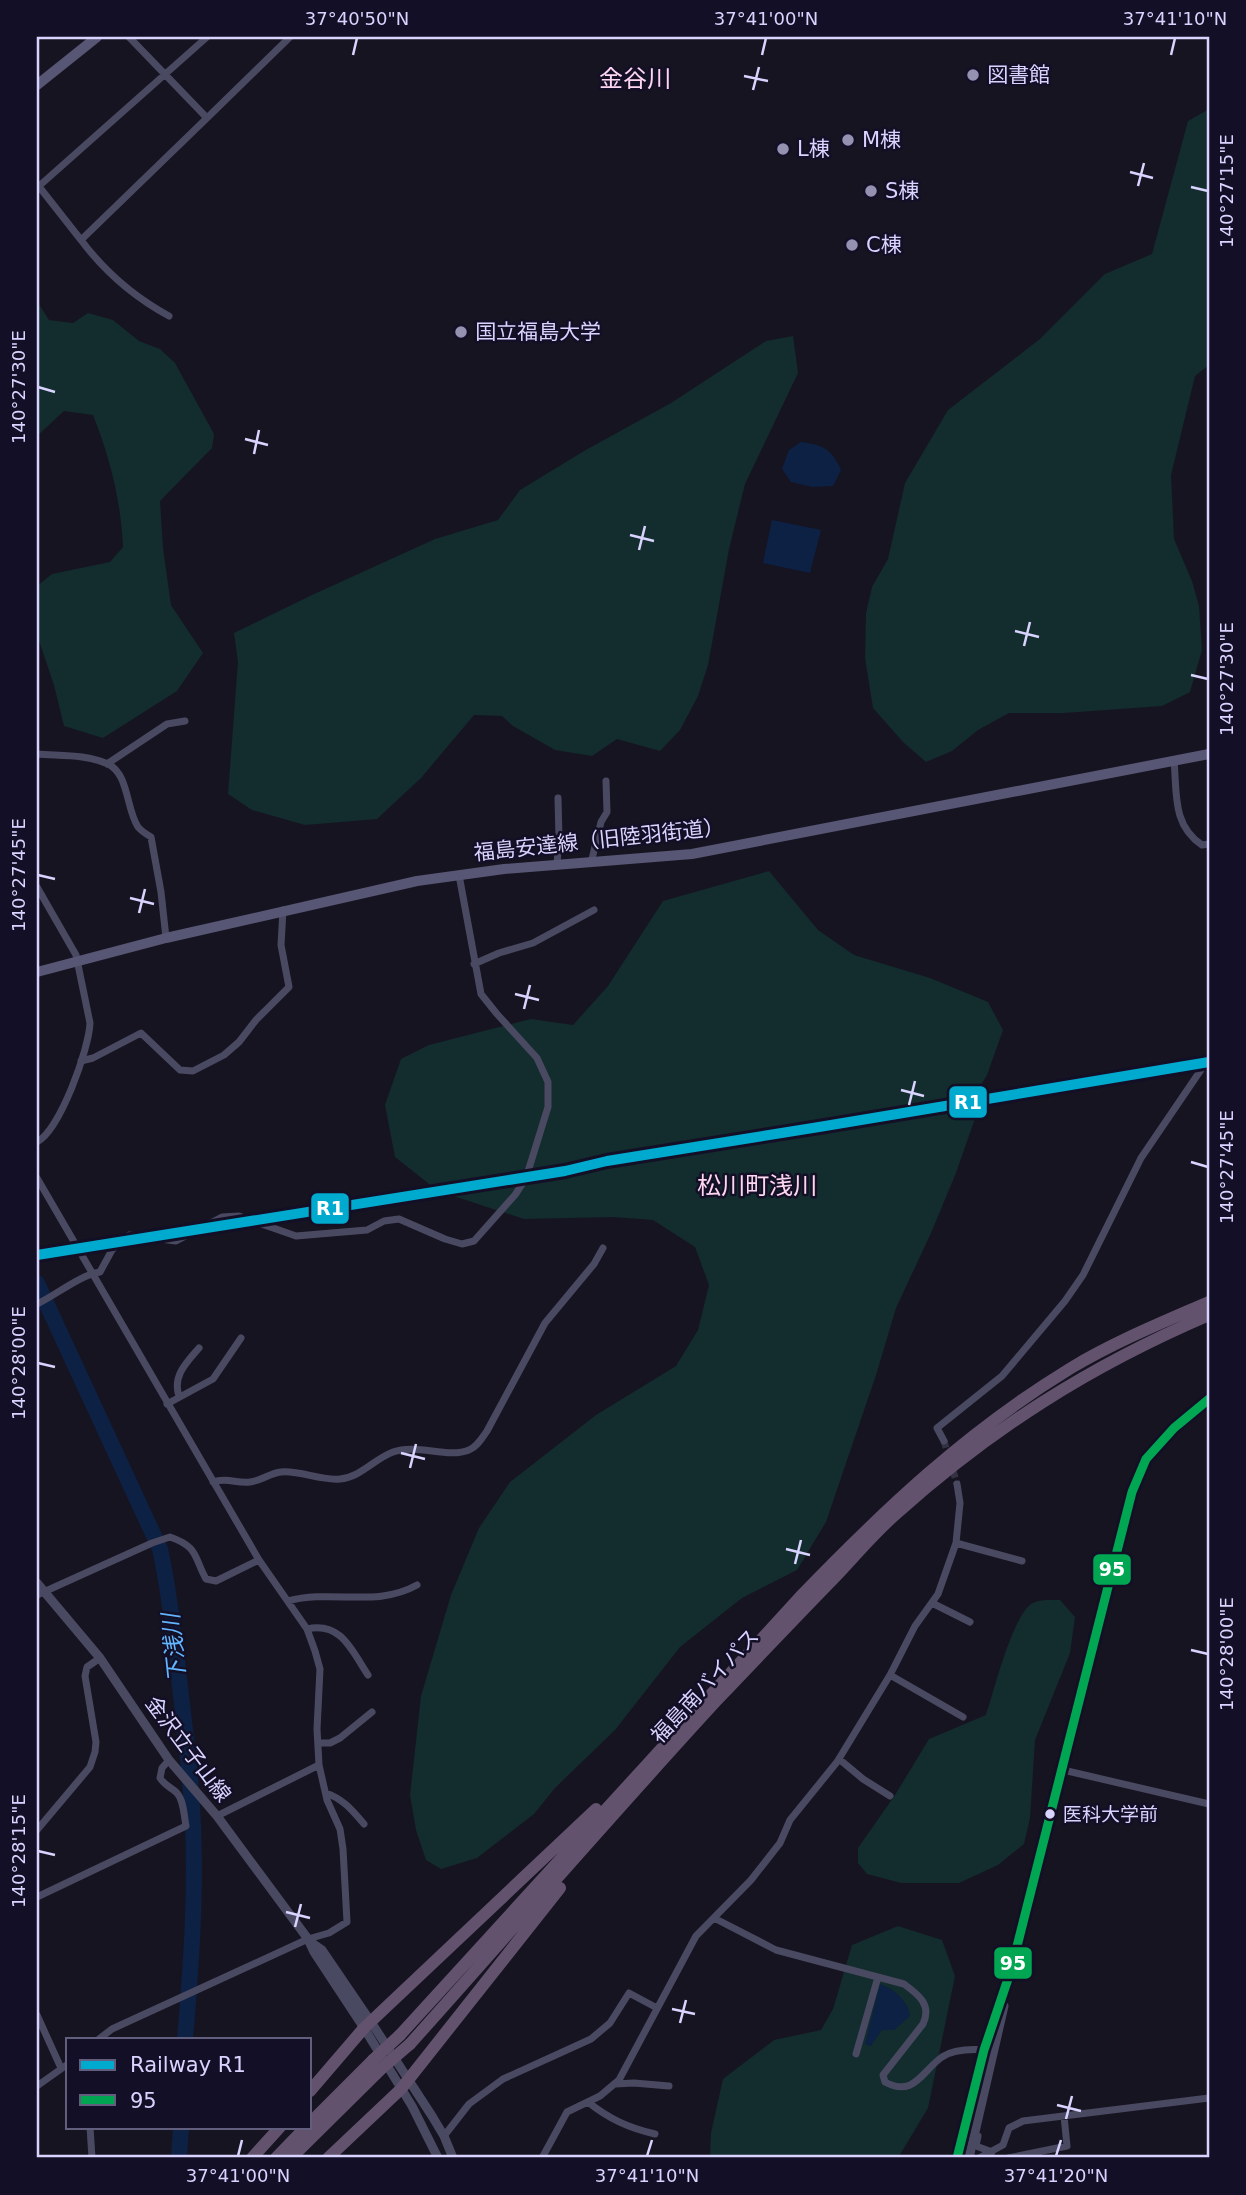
<svg xmlns="http://www.w3.org/2000/svg" width="1246" height="2195" font-family="'DejaVu Sans','Noto Sans JP',sans-serif">
	<style>
		.green { fill: #132c2d }
		.water { fill: #0d2144 }
		.lines { fill: none; stroke-linecap: round; stroke-linejoin: round }
		.river { stroke: #0d2144; stroke-width: 16 }
		.minor-tunnel { stroke: #333142; stroke-width: 7; stroke-dasharray: 7 3.5; stroke-linecap: butt }
		.minor { stroke: #4a4962; stroke-width: 7 }
		.tertiary { stroke: #4a4962; stroke-width: 9 }
		.secondary { stroke: #575674; stroke-width: 10 }
		.trunk { stroke: #62526e; stroke-width: 12 }
		.trunk-bridge { stroke: #62526e; stroke-width: 12 }
		.bus-1-casing { stroke: #130f26; stroke-width: 14 }
		.bus-1 { stroke: #00a651; stroke-width: 9 }
		.rail-1-casing { stroke: #130f26; stroke-width: 16 }
		.rail-1 { stroke: #00a9ce; stroke-width: 10 }
		.ticks { fill: none; stroke: #d9d4ff; stroke-width: 2.5 }
		.poi-dot { fill: #9591b1; stroke: #130f26; stroke-width: 2.5 }
		.bus-dot { fill: #d9d4ff; stroke: #130f26; stroke-width: 2.5 }
		.labels { text-anchor: middle; dominant-baseline: central; stroke-width: 5; stroke-linejoin: round; paint-order: stroke }
		.bus-label { font-size: 19px; fill: #d9d4ff; stroke: #130f26; text-anchor: start }
		.poi-label { font-size: 21px; fill: #d9d4ff; stroke: #130f26; text-anchor: start }
		.street-label { font-size: 21px; fill: #d9d4ff; stroke: #130f26 }
		.water-label { font-size: 23px; font-style: italic; fill: #62b6ff; stroke: #130f26 }
		.quarter-label { font-size: 24px; fill: #ffd6f0; stroke: #130f26 }
		.line-badge { stroke: #130f26; stroke-width: 2.5 }
		.badge-label { font-size: 19px; text-anchor: middle; font-weight: bold; fill: #fff }
		.neatline { fill: none; stroke: #d9d4ff; stroke-width: 2.5 }
		.ticks-label { font-size: 18px; text-anchor: middle; fill: #d9d4ff }
	</style>
	<rect width="100%" height="100%" fill="#161421"/>
	<path class="green" d="M1209,109v256l-14,11 -24,99 3,64 18,42 7,25 3,44 -12,42 -28,14 -98,7h-55l-31,17 -26,21 -26,11 -23,-20 -30,-34 -8,-50 1,-45 6,-26 16,-28 17,-76 43,-73 92,-71 65,-65 47,-20 36,-133z
		M37,301l12,19 24,3 15,-10 25,7 26,21 21,8 15,14 39,71 -2,14 -52,53 3,47 8,57 32,48 -26,38 -74,47 -39,-12 -10,-41 -17,-50v-49l15,-12 58,-12 13,-15c-2,-46 -13,-89 -30,-132l-29,-4 -27,25z
		M793,336l5,37 -53,111 -16,65 -21,116 -10,31 -18,34 -20,21 -43,-12 -25,17 -37,-6 -42,-24 -11,-10 -28,-1 -53,63 -44,41 -72,6 -53,-15 -24,-16 10,-132 -4,-29 78,-38 123,-56 63,-19 22,-30 64,-39 87,-48 95,-62z
		M769,871l49,59 36,25 76,23 58,24 15,28 -16,45 -6,10 -2,22 -23,66 -25,60 -35,75 -20,67 -50,147 -29,48 -55,28 -62,49 -65,83 -60,58 -21,26 -57,44 -36,11 -15,-9 -10,-30 -6,-35 11,-99 30,-101 28,-67 31,-46 86,-67 80,-49 22,-36 11,-45 -14,-38 -42,-27 -40,-3 -89,2 -86,-28 -43,-34 -10,-52 16,-46 28,-14 102,-26 42,6 35,-39 55,-85z
		M1060,1600l15,17 -5,36 -35,87 -5,78 -6,26 -26,21 -39,18h-58l-34,-9 -9,-11v-15l37,-53 34,-56 57,-24c8,-24 27,-102 47,-112 7,-4 18,-3 27,-3z
		M898,1926l44,14 13,36 -27,132 -30,50h-188l1,-25 12,-54 51,-39 47,-10 12,-21 19,-64z"/>
	<path class="water" d="M801,442c22,3 30,6 40,28l-8,16 -21,1 -21,-5 -9,-13 7,-19z
		M772,520l49,10 -11,43 -47,-10z
		M880,1984c14,5 28,16 30,32l-16,14h-12l-11,16 -6,-2z"/>
	<g class="lines">
		<path class="river" d="M37,1283l123,266c9,39 13,81 18,121 6,51 13,104 15,155 3,71 -2,143 -8,214
			M179,2158l2,-31"/>
		<path class="minor-tunnel" d="M944,1441l13,43"/>
		<path class="minor" d="M129,37l78,81 83,-81
			M37,184l44,56 126,-122
			M38,187l169,-150
			M81,240c24,32 53,57 88,76
			M37,754c23,2 49,0 71,10 21,10 18,45 30,63 3,4 8,7 13,10l10,55 5,46
			M1174,760c3,33 -2,65 28,85l7,-1
			M107,764l60,-40 18,-3
			M591,863l10,-41 6,-10 -1,-31
			M557,864l2,-26 -1,-40
			M37,887l39,68 14,68c-1,26 -30,107 -53,119
			M474,964l25,-11 34,-10 61,-33
			M81,1061l12,-3 48,-25 39,37 13,1 31,-16 15,-13 17,-22 33,-33 -8,-42 2,-35
			M37,1178l222,382 48,69 8,22 5,18 -3,60 2,36 8,35 13,29 3,20 4,73 -18,11 -21,6 -196,90 -13,10
			M37,1304c19,-9 43,-29 63,-32l12,-22 17,-15 47,6 46,-24 17,-1 57,20 71,-6 17,-9 15,-2 46,20 17,5 12,-3 41,-46 11,-17 22,-71v-25l-11,-24 -40,-44 -16,-20 -22,-119
			M179,1396c-7,-20 8,-34 20,-48
			M167,1404l46,-25 28,-41
			M944,1441l-7,-13 65,-52 63,-75 18,-26 58,-117 68,-100
			M213,1482c14,-5 24,2 37,0 11,-1 20,-9 31,-10 19,-2 39,9 59,7 21,-2 34,-20 53,-27 24,-9 54,7 76,-2 8,-3 13,-12 18,-19l58,-108 49,-59 9,-16
			M956,1543l66,18
			M37,1595l115,-52 18,-6c29,10 24,21 36,42l10,2 43,-21
			M288,1601c45,-12 88,7 129,-16
			M932,1603l38,19
			M307,1629c34,-8 45,22 61,46
			M890,1675l73,42
			M318,1743h12l10,-5 32,-26
			M839,1759l24,20 27,17
			M1063,1770l146,34
			M326,1793c17,6 26,17 38,31
			M217,1816l102,-51
			M37,1830l53,-63 5,-15 1,-10 -11,-66 2,-9 13,-9
			M37,1897l149,-71c-2,-10 -2,-25 -9,-33 -6,-6 -12,-7 -17,-15l2,-10 7,-8
			M714,1918l62,32 128,34c15,11 28,21 19,40l-40,51 2,7c29,16 37,-11 57,-25 12,-8 30,-8 44,-7
			M37,2015l24,53
			M856,2054l22,-77
			M615,2084l19,-1 35,3
			M37,2086l31,-22
			M588,2102c21,17 41,26 67,32
			M90,2127l2,31
			M444,2136l25,-32 34,-25 88,-40 19,-16 19,-30 28,15
			M978,2136l-2,10 16,6
			M542,2158l25,-46 33,-16 19,-16 77,-144 55,-56 29,-37 10,-23 47,-58 53,-87 25,-49 23,-32 18,-51 4,-40 -3,-19
			M979,2158l24,-13 6,-17 14,-7 186,-23
			M1008,2158l59,-12 -3,-30"/>
		<path class="tertiary" d="M37,1583l63,75 69,102 48,56 91,123 6,13 50,76 48,78 26,52
			M309,1941l13,9 49,72 61,94 12,20 9,22
			M957,2158l27,-108 27,-80 121,-478 14,-33 28,-31 35,-29
			M969,2158l35,-152"/>
		<path class="secondary" d="M37,85l60,-48
			M37,972l129,-34 251,-57 87,-12 188,-15 517,-100"/>
		<path class="trunk" d="M400,2035l400,-438c84,-87 166,-165 271,-229 43,-26 92,-46 138,-66
			M410,2044c103,-115 203,-231 307,-344 39,-41 78,-82 118,-123 20,-21 39,-44 61,-63 96,-86 194,-148 313,-199
			M310,2091l54,-63 232,-219
			M310,2123l63,-63
			M252,2158l28,-31
			M276,2158l30,-31
			M291,2158l90,-89
			M328,2158l73,-69 159,-201"/>
		<path class="trunk-bridge" d="M373,2060l27,-25
			M381,2069l29,-25"/>
		<defs>
			<path id="bus-1" d="M957,2158l27,-108 27,-80 121,-478 14,-33 28,-31 35,-29"/>
		</defs>
		<use href="#bus-1" class="bus-1-casing"/>
		<use href="#bus-1" class="bus-1"/>
		<defs>
			<path id="rail-1" d="M37,1255l528,-84 42,-10 212,-34 390,-65"/>
		</defs>
		<use href="#rail-1" class="rail-1-casing"/>
		<use href="#rail-1" class="rail-1"/>
	</g>
	<path class="ticks" d="M353,55l4,-17M762,55l4,-17M1171,55l4,-17M744,76l24,5M753,90l6,-23M1130,172l23,6M1138,186l6,-23M1191,187l17,4M38,387l17,5M245,439l23,6M254,454l5,-24M630,535l24,6M639,550l6,-24M1015,631l24,6M1024,646l6,-24M1191,675l17,4M38,875l17,4M130,898l24,6M139,913l6,-24M515,994l24,6M524,1009l6,-24M901,1090l23,6M909,1105l6,-24M1191,1162l17,5M38,1363l17,4M401,1453l24,6M410,1468l6,-24M786,1549l24,6M795,1564l6,-24M1191,1650l17,4M38,1851l17,4M286,1912l24,6M295,1927l6,-23M672,2009l23,5M680,2023l6,-23M1057,2105l24,6M1066,2119l6,-23M238,2156l4,-16M647,2156l5,-16M1056,2156l5,-16"/>
	<g class="poi-dot">
		<circle cx="973" cy="75" r="7"/>
		<circle cx="848" cy="140" r="7"/>
		<circle cx="783" cy="149" r="7"/>
		<circle cx="871" cy="191" r="7"/>
		<circle cx="852" cy="245" r="7"/>
		<circle cx="461" cy="332" r="7"/>
	</g>
	<circle class="bus-dot" cx="1050" cy="1814" r="6"/>
	<g class="labels">
		<g class="bus-label">
			<text x="1063" y="1814">医科大学前</text>
		</g>
		<g class="poi-label">
			<text x="987" y="75">図書館</text>
			<text x="862" y="140">M棟</text>
			<text x="797" y="149">L棟</text>
			<text x="885" y="191">S棟</text>
			<text x="866" y="245">C棟</text>
			<text x="475" y="332">国立福島大学</text>
		</g>
		<g class="street-label">
			<text transform="translate(599 840) rotate(-6)">福島安達線（旧陸羽街道）</text>
			<text transform="translate(705 1686) rotate(-47)">福島南バイパス</text>
			<text transform="translate(188 1749) rotate(53)">金沢立子山線</text>
		</g>
		<g class="water-label">
			<text transform="translate(174 1648) rotate(-96)">下浅川</text>
		</g>
		<g class="quarter-label">
			<text x="635" y="79">金谷川</text>
			<text x="757" y="1186">松川町浅川</text>
		</g>
	</g>
	<g class="line-badge">
		<rect x="948" y="1085" width="40" height="34" rx="7" fill="#00a9ce"/>
		<rect x="310" y="1192" width="40" height="33" rx="7" fill="#00a9ce"/>
		<rect x="1092" y="1553" width="40" height="33" rx="7" fill="#00a651"/>
		<rect x="993" y="1946" width="40" height="34" rx="7" fill="#00a651"/>
	</g>
	<g class="badge-label">
		<text x="968" y="1109">R1</text>
		<text x="330" y="1215">R1</text>
		<text x="1112" y="1576">95</text>
		<text x="1013" y="1970">95</text>
	</g>
	<rect width="1246" height="2195" fill="none" stroke="#130f26" stroke-width="77"/>
	<rect x="66" y="2038" width="245" height="91" fill="#130f26" stroke="#625e7d" stroke-width="2"/>
	<rect x="80" y="2060" width="35" height="10" fill="#00a9ce" stroke="#625e7d" stroke-width="2"/>
	<text x="130" y="2072" font-size="21" fill="#d9d4ff">Railway R1</text>
	<rect x="80" y="2095" width="35" height="10" fill="#00a651" stroke="#625e7d" stroke-width="2"/>
	<text x="130" y="2108" font-size="21" fill="#d9d4ff">95</text>
	<rect x="38" y="38" width="1170" height="2118" class="neatline"/>
	<g class="ticks-label">
		<text x="357" y="25">37°40'50"N</text>
		<text x="766" y="25">37°41'00"N</text>
		<text x="1175" y="25">37°41'10"N</text>
		<text transform="translate(1227 191) rotate(-90)" y="6">140°27'15"E</text>
		<text transform="translate(19 387) rotate(-90)" y="6">140°27'30"E</text>
		<text transform="translate(1227 679) rotate(-90)" y="6">140°27'30"E</text>
		<text transform="translate(19 875) rotate(-90)" y="6">140°27'45"E</text>
		<text transform="translate(1227 1167) rotate(-90)" y="6">140°27'45"E</text>
		<text transform="translate(19 1363) rotate(-90)" y="6">140°28'00"E</text>
		<text transform="translate(1227 1654) rotate(-90)" y="6">140°28'00"E</text>
		<text transform="translate(19 1851) rotate(-90)" y="6">140°28'15"E</text>
		<text x="238" y="2182">37°41'00"N</text>
		<text x="647" y="2182">37°41'10"N</text>
		<text x="1056" y="2182">37°41'20"N</text>
	</g>
</svg>
